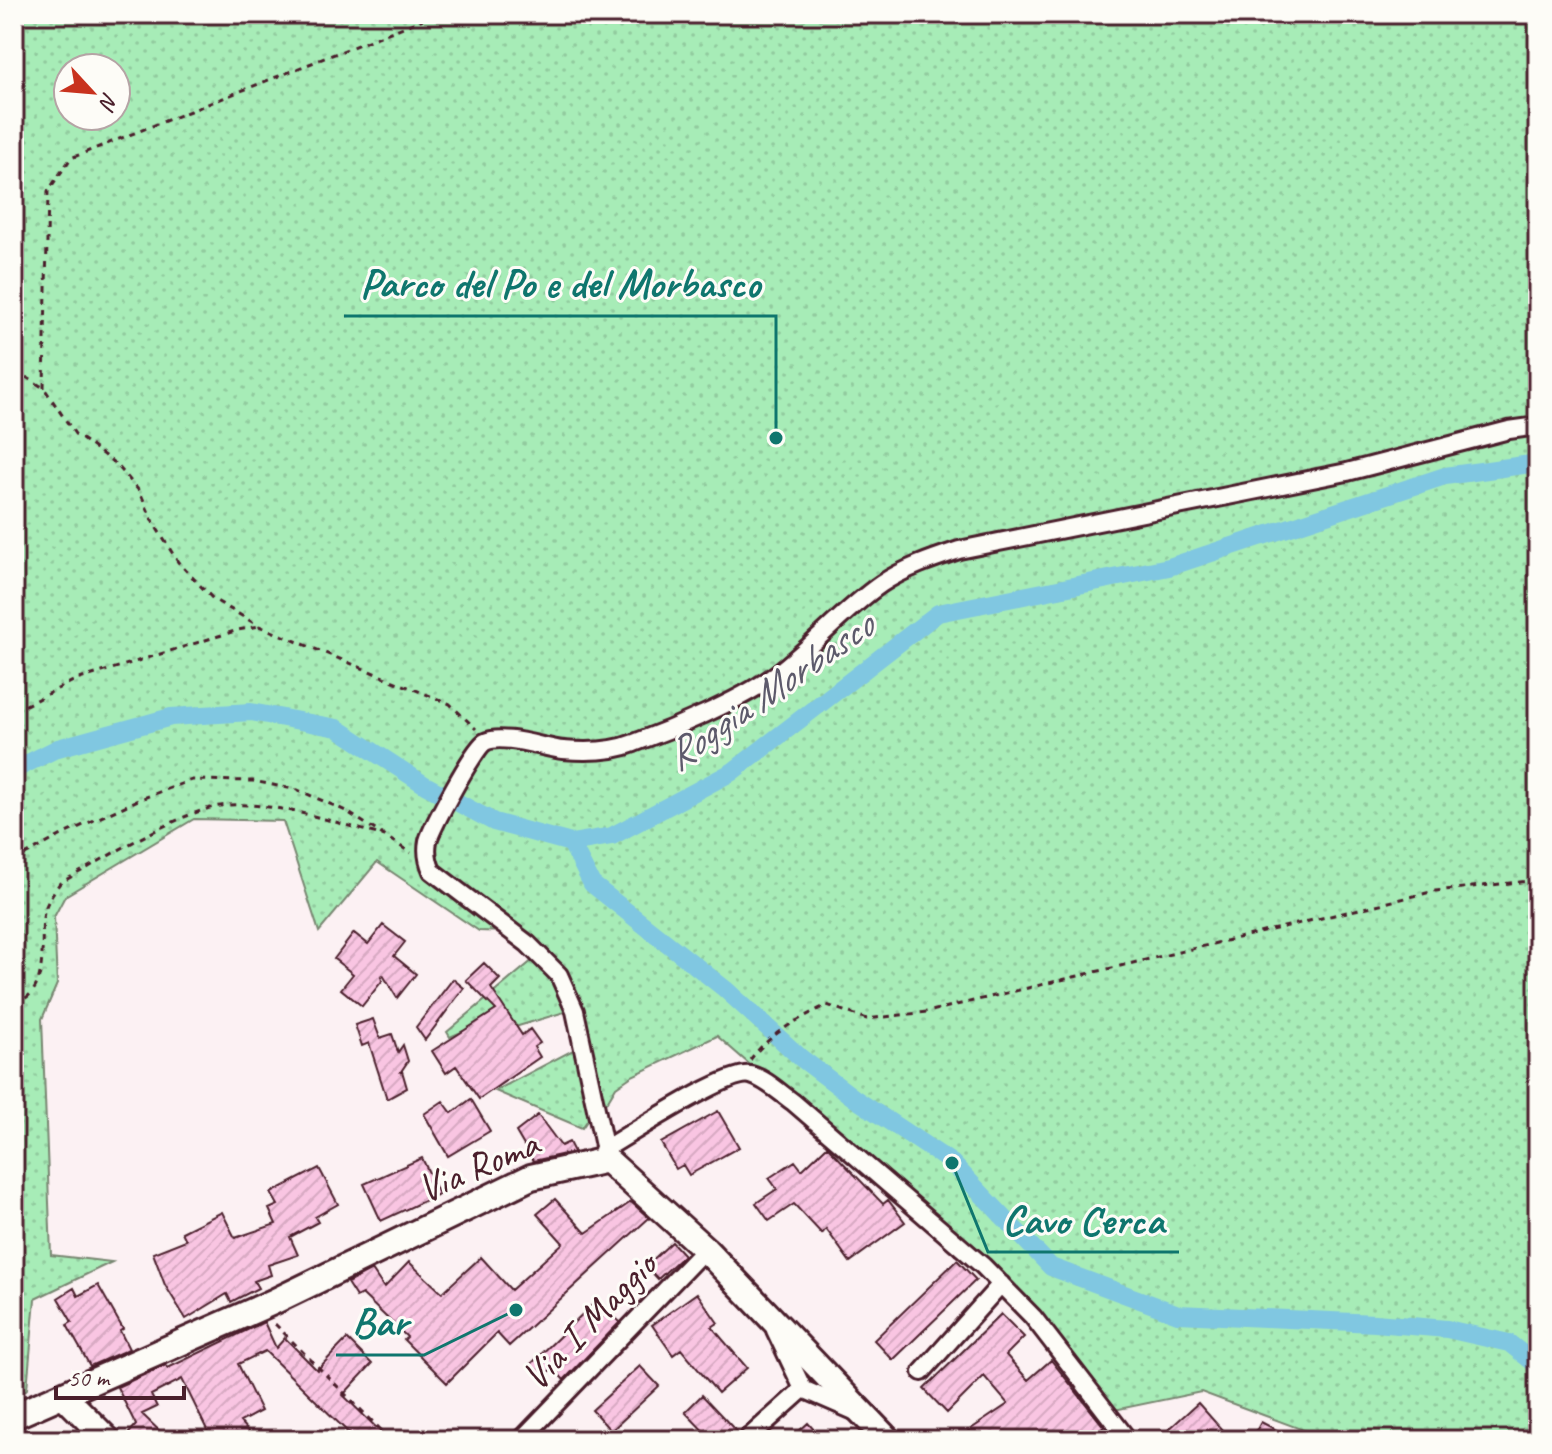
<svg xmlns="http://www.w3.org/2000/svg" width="1552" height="1454" font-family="Caveat,sans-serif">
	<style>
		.green { fill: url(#green-dots); stroke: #788671; stroke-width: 2; fill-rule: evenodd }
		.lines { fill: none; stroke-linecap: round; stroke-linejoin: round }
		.canal { stroke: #80c7e1; stroke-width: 18 }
		.building { fill: url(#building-hatch); stroke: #4a1f2b; stroke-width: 2 }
		.street-casing { stroke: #4a1f2b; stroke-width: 22 }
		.secondary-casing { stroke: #4a1f2b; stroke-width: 30 }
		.path { stroke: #4a1f2b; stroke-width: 3; stroke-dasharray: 6 6; stroke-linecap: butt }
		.street { stroke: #fdfcf7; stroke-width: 16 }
		.secondary { stroke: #fdfcf7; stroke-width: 24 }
		.labels { text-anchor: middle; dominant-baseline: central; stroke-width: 6; stroke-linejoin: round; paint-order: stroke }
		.street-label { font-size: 40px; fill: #4a1f2b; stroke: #fdfcf7 }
		.water-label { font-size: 42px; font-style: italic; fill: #5d5a6b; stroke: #fdfcf7 }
		.leader { fill: none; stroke: #0f766e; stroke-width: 3 }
		.callout-dot { fill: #0f766e; stroke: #fdfcf7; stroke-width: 3 }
		.callout-label { font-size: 42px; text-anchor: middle; font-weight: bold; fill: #0f766e; stroke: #fdfcf7; stroke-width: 6; stroke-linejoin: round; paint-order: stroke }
	</style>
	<defs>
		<pattern id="green-dots" width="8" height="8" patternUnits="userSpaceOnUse" patternTransform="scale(2)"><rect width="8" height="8" fill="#a7ecb7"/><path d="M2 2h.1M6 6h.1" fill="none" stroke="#91ca9e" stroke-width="1.8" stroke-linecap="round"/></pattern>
		<pattern id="building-hatch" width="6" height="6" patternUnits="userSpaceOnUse" patternTransform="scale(2)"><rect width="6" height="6" fill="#f9c5e2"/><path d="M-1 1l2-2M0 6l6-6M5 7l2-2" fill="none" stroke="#d7a9c2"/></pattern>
	</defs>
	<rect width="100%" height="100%" fill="#fcf1f3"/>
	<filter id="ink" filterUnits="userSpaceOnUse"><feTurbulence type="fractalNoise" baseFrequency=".0125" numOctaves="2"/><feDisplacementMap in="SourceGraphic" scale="16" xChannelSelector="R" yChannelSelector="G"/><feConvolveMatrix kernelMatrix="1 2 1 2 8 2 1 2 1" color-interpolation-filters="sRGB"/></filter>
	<g filter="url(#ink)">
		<path class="green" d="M14,14h1524v1426h-224l-5,-8 -108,-40 -101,21 -130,-156 -253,-221 -85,40 -16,11 -9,15 -11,6 -14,20 -87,-37 84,-44 -8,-37 -56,17 -8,-15 -57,25 -3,-5 93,-78 -31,-22 -30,-1 -102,-69 -58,70 -36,-111 -89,-2 -129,77 -11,21 3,67 -15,35 9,236 61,7 -77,37 -8,90 -13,11zM68,68h48v48h-48z"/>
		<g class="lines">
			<path class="canal" d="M14,770l44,-22 113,-31 80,-5 86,16 88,57 69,37 77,21 41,-7 120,-64 206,-159 231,-46 276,-91 93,-13
				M571,843l21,41 133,105 76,69 53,40 98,65 99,104 127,47 197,9 72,6 62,14 29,23"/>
		</g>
		<path class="building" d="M383,925l22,17 -11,14 22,18 -19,24 -14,-23 -2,1 1,5 -20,25 -21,-17 12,-15 -19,-15 20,-26 14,11z
			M484,963l16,16 -9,9 31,47 8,-6 10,14 -6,4 6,10 -61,42 -23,-33 -10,7 -14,-22 64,-41 -30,-30z
			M453,979l11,9 -39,52 -9,-13z
			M373,1019l7,19 12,-4 6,18 5,-7 5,16 -8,12 2,-2 5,17 -20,11 -18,-56 -7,3 -7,-21z
			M471,1099l19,32 -42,25 -24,-42 19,-13 9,12z
			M718,1111l21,36 -50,28 -6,-10 -7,4 -15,-26z
			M538,1115l23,31 8,-4 5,10 -41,9 -17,-29z
			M827,1146l56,58 5,-4 17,22 -55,40 -24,-33 -4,5 -28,-30 -25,17 -13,-18 21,-14 -8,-11 26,-17 7,9z
			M422,1158l17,36 -58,27 -17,-37z
			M319,1168l19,36 -23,13 3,5 -28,15 8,18 -30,10 3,10 -17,6 4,7 -27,14 -4,-8 -41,25 -21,-34 -12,-32 33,-13 -4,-8 40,-20 13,26 41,-14 -7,-15 9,-4 -7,-12z
			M555,1199l31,34 45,-31 18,16 -140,128 -12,-13 -50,50 -43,-43 3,-3 -45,-43 -6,3 -9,-14 25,-13 12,18 25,-26 33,31 39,-36 30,33 52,-47 -26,-29z
			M672,1242l12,13 -26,24 -12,-13z
			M957,1260l19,20 -83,80 -19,-20z
			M98,1285l25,44 -3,2 9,18 -39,17 -23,-41 5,-3 -14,-24 16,-10 4,8z
			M697,1293l21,30 -6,4 35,41 -29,25 -37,-44 -8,6 -21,-30z
			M597,1300l23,22 -56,58 -11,-12 -11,9 -12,-12z
			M1001,1314l23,23 -18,18 22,25 23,-20 53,67 -18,13h-113l-5,-9 40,-27 -24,-28 -37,37 -23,-24z
			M264,1322l12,26 9,-10 32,32 30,-31 25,25 -29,31 46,45h-33l-91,-89 -27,13 23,47 -21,11 16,18h-44l-30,-61 -31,16 6,12 -15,7 27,26h-46l13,-15 -19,-38 49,-22 2,3z
			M640,1366l19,20 -48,45 -19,-21z
			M702,1395l34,36 -10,9h-14l-27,-28z
			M1198,1403l33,37h-74z
			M1261,1422l35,18h-45z
			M808,1423l15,17h-34z"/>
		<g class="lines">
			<defs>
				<path id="street" d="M603,1150c25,-14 125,-81 148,-75 15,4 29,18 42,27l190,164 50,51 95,123
					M607,1160l-32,-149 -16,-36 -31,-31 -96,-73c-4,-9 -6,-20 -4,-30 4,-14 46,-93 57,-99 17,-9 59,6 78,8 23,2 49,2 71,-7 41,-15 102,-41 137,-65 39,-28 71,-67 110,-94 24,-16 51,-25 78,-34l388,-78 162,-42 29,-4
					M775,1330l28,59
					M922,1372l79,-88
					M521,1440l184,-191
					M746,1440l57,-51 53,23"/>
				<path id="secondary" d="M64,1396l44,44
					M14,1416l259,-114 258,-125 76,-17 98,89 183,191"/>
			</defs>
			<use href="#street" class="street-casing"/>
			<use href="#secondary" class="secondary-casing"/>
			<path class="path" d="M14,377h12l18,11 31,46 42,31 23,27 13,30 25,40 35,37 46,27 191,78 26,25
				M44,388l4,-197 23,-33 365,-144
				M14,711l59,-30 165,-51 21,-4
				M14,861l48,-26 76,-35 54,-20 61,1 45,9 48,21 65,42
				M14,1002c36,-5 26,-58 29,-84 2,-14 9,-24 17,-35 40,-21 125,-76 168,-78 52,-3 107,18 157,31
				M750,1060c19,-26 48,-41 77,-55l40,14 60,-7 508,-121 103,-11
				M275,1324l116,116"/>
			<use href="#street" class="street"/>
			<use href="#secondary" class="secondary"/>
		</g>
	</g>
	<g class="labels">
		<g class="street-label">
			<text transform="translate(478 1166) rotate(-23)">Via Roma</text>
			<text transform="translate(589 1321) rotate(-46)">Via I Maggio</text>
		</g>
		<g class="water-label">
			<text transform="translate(769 691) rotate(-35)">Roggia Morbasco</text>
		</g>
	</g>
	<path class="leader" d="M776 438L776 316H344M952 1163L988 1252H1179M516 1310L424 1355H336"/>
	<g class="callout-dot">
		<circle cx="776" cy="438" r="8"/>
		<circle cx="952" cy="1163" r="8"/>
		<circle cx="516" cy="1310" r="8"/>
	</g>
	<g class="callout-label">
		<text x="560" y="297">Parco del Po e del Morbasco</text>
		<text x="1083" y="1234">Cavo Cerca</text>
		<text x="380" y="1336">Bar</text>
	</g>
	<rect width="1552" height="1454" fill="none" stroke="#fdfcf7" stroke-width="48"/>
	<rect x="24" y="24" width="1504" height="1406" fill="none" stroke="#4a1f2b" stroke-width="3" filter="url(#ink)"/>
	<g transform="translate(92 92) rotate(116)"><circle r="38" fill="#fdfcf7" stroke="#b5a4a5" stroke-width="2"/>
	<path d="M0-6L14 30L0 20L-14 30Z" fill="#c8321e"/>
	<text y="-12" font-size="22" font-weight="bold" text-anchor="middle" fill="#4a1f2b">N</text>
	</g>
	<path d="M56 1386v12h128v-12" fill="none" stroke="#4a1f2b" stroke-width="4"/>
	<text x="68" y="1386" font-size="24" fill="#4a1f2b" stroke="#fdfcf7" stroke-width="6" paint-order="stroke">50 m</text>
</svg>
